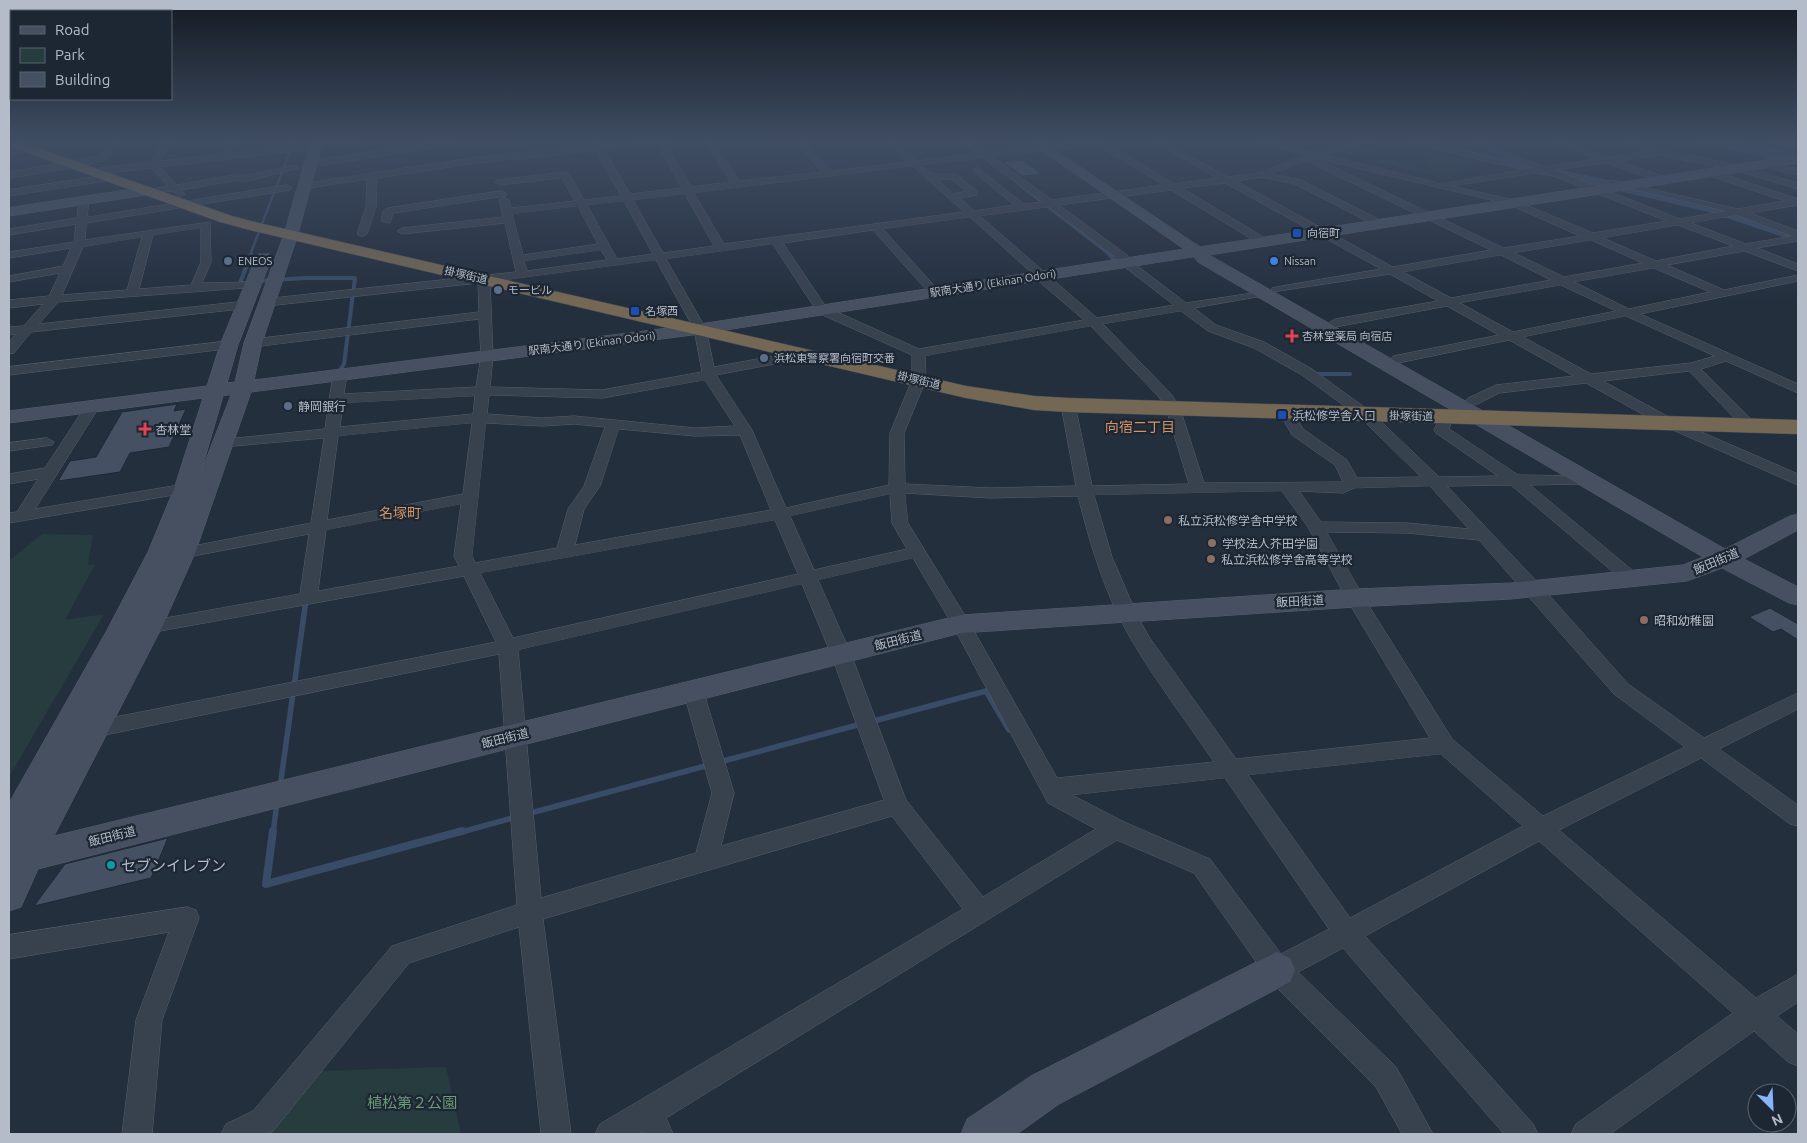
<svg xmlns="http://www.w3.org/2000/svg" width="1807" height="1143" font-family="Ubuntu,'Noto Sans JP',sans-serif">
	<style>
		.green { fill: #263c3f }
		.water { fill: #394c67 }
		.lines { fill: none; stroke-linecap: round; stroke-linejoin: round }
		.stream-far3 { stroke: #394c67; stroke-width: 2.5 }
		.stream-far2 { stroke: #394c67; stroke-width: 4 }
		.stream-far1 { stroke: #394c67; stroke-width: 5.5 }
		.stream { stroke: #394c67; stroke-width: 8 }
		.river { fill: #394c67; fill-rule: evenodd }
		.building { fill: #455162; stroke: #1f2835 }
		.street-casing { stroke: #565f6c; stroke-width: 1 }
		.secondary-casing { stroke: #565f6c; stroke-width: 1 }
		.highway-casing { stroke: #434c59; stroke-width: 1 }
		.street { fill: #38414e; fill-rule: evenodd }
		.secondary { fill: #465061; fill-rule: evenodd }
		.highway { fill: #746855; fill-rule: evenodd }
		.transit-dot { fill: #1a4fb4; stroke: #1d2633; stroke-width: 2 }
		.service-dot { fill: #5c6f8a; stroke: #1d2633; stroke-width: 2 }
		.shop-dot { fill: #3f7fe0; stroke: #1d2633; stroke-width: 2 }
		.health-dot { fill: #e0444e; stroke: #1d2633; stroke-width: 2 }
		.education-dot { fill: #8d6e63; stroke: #1d2633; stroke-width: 2 }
		.culture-dot { fill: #0f9aa8; stroke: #1d2633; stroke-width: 2 }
		.labels { text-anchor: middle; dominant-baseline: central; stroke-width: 4.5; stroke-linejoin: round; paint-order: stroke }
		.far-poi-label { font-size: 11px; fill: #b4bcc9; stroke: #1d2633; text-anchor: start }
		.far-street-label { font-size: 11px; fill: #b4bcc9; stroke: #1d2633 }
		.poi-label { font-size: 12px; fill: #b4bcc9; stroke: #1d2633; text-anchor: start }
		.street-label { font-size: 12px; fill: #b4bcc9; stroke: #1d2633 }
		.neighbourhood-label { font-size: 14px; fill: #d59563; stroke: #1d2633 }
		.near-poi-label { font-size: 15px; fill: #b4bcc9; stroke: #1d2633; text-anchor: start }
		.near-park-label { font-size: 15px; fill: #6b9a76; stroke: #1d2633 }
	</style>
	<rect width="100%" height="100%" fill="#242f3e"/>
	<path class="green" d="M1370,141l54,9 52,13 -24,14h-14l-63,-15c19,-9 41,12 61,7l-12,-6 8,-7 -36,-9 -4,2 3,3 -3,2 -16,-6 4,-2 -17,-3z
		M1358,145l29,10 -13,-2 -18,3 -16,-5z
		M42,534l51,1 -5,30 7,-1 -30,56 39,-6 -95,163v-216z
		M446,1067l15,67h-199l10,-5 45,-58z"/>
	<path class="water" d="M1691,141h47l60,12v13z"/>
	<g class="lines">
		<path class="stream-far3" d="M961,141l9,6
			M1018,184l92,71
			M250,255l44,-114"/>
		<path class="stream-far2" d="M1109,254l5,6
			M258,281l48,-3h49l-11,86 -6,10
			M244,283h-4l11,-29
			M1313,374h37"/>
		<path class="stream-far1" d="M870,722l116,-31 23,39
			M720,762l141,-38
			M280,787l26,-187
			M527,814l182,-49
			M273,833l4,-30
			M458,833l58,-16"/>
		<path class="stream" d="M273,831l-7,53 196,-53"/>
		<path class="river" d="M1412,141h22l106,26 19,2 161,36 78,26v11l-89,-30 -150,-35 -19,-2 -126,-31z"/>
	</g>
	<path class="building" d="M1022,160l20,14 -20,2 -19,-14z
		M177,404l-3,7 12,-2 -17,38 -39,6 -10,19 -62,9 12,-20 26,-4 26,-45z
		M1770,608l28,16v16l-17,-11 -8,3 -24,-15z
		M168,838l-17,40 -117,28 31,-42z"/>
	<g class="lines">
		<defs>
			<path id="street" d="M111,141h8l-14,19 -32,8 -64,10v-6l90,-16z
				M165,141h8l-13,20 63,-7 7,-13h8l-6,12 106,-12h22l-4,3 -196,23 17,18 63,-11 5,2 49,-11 5,3 -55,14 -5,-2 -58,10 4,4 -5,3 -8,-6 -25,3v-4l21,-4 -17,-18 -59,7 -5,-3 5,-3 58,-7z
				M442,141l11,1 -4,3 -138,22 -4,-3 4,-3z
				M591,141h8l3,4 74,-4 -1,2 -9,1 25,43 40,-5 -28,-41h8l29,40 82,-9 -27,-31h8l28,30 76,-9 -22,-21h9l23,20 60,-8 -15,-12h9l16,11 100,-11h22l-2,2 67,41 43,-6 -65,-37h10l66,36 30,-4 49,-18 -49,-12 -1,-2c20,0 38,9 57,11 13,2 36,-11 53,-11l-1,2 -40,12 116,29 91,-16 -67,-27h11l67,26 52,-8 -46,-18h11l47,16 36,-5 -25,-11c14,-2 23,7 37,9 48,5 95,20 142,33v6l-64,-19 -74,-15 -41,6 46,16v4l-3,1 -55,-19 -53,7 126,49 46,-8 -119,-28 5,-3 126,29 47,-8 -78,-26 -2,-2 5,-3 88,29v6l-48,8 48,18v10l-41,7 41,16v7l-54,-20 -77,14 57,25 74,-15v6l-158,33 158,70v9l-72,-32 -25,8 54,54 2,3 -2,3h-10l-56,-58 -86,10 73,40 122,53v11l-132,-58 -80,-44 -87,10 -21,11h-10l-2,-3 2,-3 28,-13 78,-9 -65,-36 -111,23 -5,-1 -2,-3 2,-3 106,-21 -52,-29 -112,21 -4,-1 -2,-3 6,-4 103,-18 -48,-27 -118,18v-4l4,-1 105,-18 -156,-86 -43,5 86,52v4h-8l-89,-54 -112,15 68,50 4,6 55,42 80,-12v4l-4,1 -68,12 22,17 48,17 48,27 59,43 68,65 59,-1 -62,-43 -2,-3 7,-16 5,-1 7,4 -4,12 69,46 70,1 3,3 -3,3 -5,2 -53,1 108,90 3,4 -3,4h-12l-115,-98 -64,1 93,99 88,99 76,54 94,-45v16l-79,40 79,56v21l-8,-2 -89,-66 -142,72 197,168 42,-24v28l-21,14 21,18v32l-10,-4 -34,-31 -144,103h-39l5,-10 157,-111 -194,-172 -174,95 168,188 5,10h-34l-161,-186 -45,24 98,95 37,67h-31l-26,-47 -108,-108 -74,-106 -77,-33 -451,278 7,16h-30l-1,-2 -4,2h-43l5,-10 363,-215 -71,-93 -349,103 28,215h-30l-22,-207 -110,36 -136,168 -6,3h-46l5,-10 27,-13 139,-165 125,-41 -18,-251 -404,83 -7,-2 -3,-6 3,-6 7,-2 401,-79 -32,-66 -315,57 -7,-1 -2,-5 2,-5 7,-1 151,-27 9,-60 -126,24 -6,-1 -3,-4 3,-4 6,-1 128,-25 13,-85 -102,9 -7,-4 2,-3 108,-11 8,-55 7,-4 7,4 -3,20 132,-7 5,-31 -2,-37 -226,28 -6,-4 6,-4 226,-27 -1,-29 -211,23 -4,-1v-6l253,-27 -11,-49 -103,11 -5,-3 5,-3 101,-11 -4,-17 5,-3 5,3 2,8 64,-7 -13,-23 -62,7 -5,-3 2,-2 68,-8 5,3 14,25 37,-4 -25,-45 -119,12 -100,15 -1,29 -9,27 -5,3 -5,-3 9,-27 1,-28 -63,10 -3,-1v-4l176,-27 117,-11zM658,145l24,43 -52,6 -26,-44zM1097,145l67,40 -112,15 -59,-43zM983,158l59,44 -18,2 -47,-37 -5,3 2,2 40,33 -40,6 -14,-13 17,-3v-4l-21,-17h-24l-10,-9zM1315,158l193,46 72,32 -76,12zM1307,161l184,89 -98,17 -157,-86 26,-4 33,7 81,42h8v-4l-83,-42 -30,-6zM913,166l51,46 -240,32 -30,-51zM1543,172l124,49 -74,12 -79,-33 -62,-14zM938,179h13l15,12 -12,3zM685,194l29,52 -51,7 -30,-53zM624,201l29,53 -36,5 -30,-54zM578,206l20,38 -75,11 -11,-41zM1049,207l69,52 4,6 52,40 -77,13 -117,-102zM1737,215l55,21 -46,8 -55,-21zM970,217l64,58 1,3 49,42 -165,29 -93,-42 -43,-64 90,-13 57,64 4,1 6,-3 -2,-2 -55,-61zM1678,225l55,21 -77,15 -53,-23zM1591,240l52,23 -79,14 -50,-24zM773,244l45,69 94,42v25l-22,53 -1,52 -103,23 -34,-78 -36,-55 90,-17 6,-4 -6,-4 -92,17 -8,-38 -40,-70zM601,250l6,10 -80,11 -3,-10zM1501,255l50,25 -100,18 -48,-26zM656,260l38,69 8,43 -100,18 -112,-3 3,-31 -3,-74zM1654,268l56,24 -81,17 -55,-27zM1561,285l55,26 -103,21 -53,-29zM1181,311l27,20 46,17 48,27 59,43 60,59 -64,1 -10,-18 -44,-31 -12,-20 -5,-1 -7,4 13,23 43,30 8,17 -139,1 -24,-75 -8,-13 -69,-71zM1626,316l89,40 -24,7 -100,11 -68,-37zM1091,326l68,71 7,11 23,76 -97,2 -17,-81 -7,-4 -7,4 15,81 -86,2 -85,-4 -1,-51 22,-53 -1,-24zM705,380l30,46 -40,2 -121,-12 -32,2 -55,-4 2,-19 113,3zM475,396l-2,18 -133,13 3,-24zM472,423l-9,71 -136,26 11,-84zM486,423l56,3 32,-2 31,3 -21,59 -16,23 -11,39 -82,15 -3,-7zM619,429l76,7 45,-1 31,75 -196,35 9,-36 16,-23zM1430,486l39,43 -62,-6 -86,-1 -22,-31 44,2 11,-5zM1282,491l26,36 38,71 84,140 -194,21 -87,-122 -12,-22 -25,-58 -18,-62zM905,493l85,5 88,-2c10,40 22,81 40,119 26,52 64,99 96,147l-157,16 -87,-154 -62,-101zM890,494l2,29 15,26 -93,21 -24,-54zM461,504l-7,52 5,10 -141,25 8,-61zM775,520l23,54 -285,64 -33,-65zM1327,532l80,1 72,7 135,154 71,53 -142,69 -91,-77 -88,-141zM913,558l39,66 96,179 48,26 -113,68 -77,-97 -55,-146 -33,-74zM802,584l29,70 53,146 -163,46 13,-53 -31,-103 -3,-5 -7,-2 -7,2 -3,5 29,103 -16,60 -155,45 -23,-248zM1441,754l82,72 -173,92 -102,-143zM1225,778l104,151 -48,25 -71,-95 -86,-37 -52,-27z
				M1410,141h13l79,20 -4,3z
				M1767,141h14l17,3v6z
				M29,146l4,3 -1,2 -23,4v-6z
				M1763,161l35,8v6l-38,-9 -1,-2z
				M109,175l3,1v4l-103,16v-6z
				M287,185l5,3 -2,2 -204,33 -1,17 125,-18 1,40 -9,21 52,-1 6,3 -2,2 -200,15 -19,22 207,-23 6,4 -2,3 -219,24 -17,21 -5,1v-12l7,-8 -7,1v-8l15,-1 19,-22 -34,4v-8l40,-4 11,-23 -51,9v-6l54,-10 8,-18 -62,10v-6l65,-10 2,-18 -67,11v-6l68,-11 2,-17 5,-3 5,3 -2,16zM201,228v34l-10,23 -52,4 14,-54zM142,237l-15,53 -65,5 21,-48z
				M502,191l5,3 -2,2 -112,17 -3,10 -9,-2 2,-10 5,-3z
				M229,341l6,4 -1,3 -225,27v-8z
				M92,403l7,4 -64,102 150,-25 6,2 2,3 -2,3 -182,31v-10l8,-1 21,-33 -29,5v-10l36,-6 42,-64z
				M47,438l7,4 -2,3 -43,6v-8z
				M187,907l9,3 3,8 -37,102 -10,114h-30l14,-114 33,-88 -160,27v-24z"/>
			<path id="secondary" d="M311,141h12l-25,93 -36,109 -8,37 446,-56 484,-75 -156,-108h13l159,106 598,-92v8l-589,92 516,294 65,-33 8,-2v16l-54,29 54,28v18l-9,-2 -67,-35 -35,13 -176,18 -156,8 -394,26 -923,236 -17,38 -12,4v-64l7,-3 -7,3v-44l97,-171 42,-80 26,-63 29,-91 -194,25v-12l198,-25 13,-41 36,-88 3,-3h10l3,3 -34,88 -11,38 8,-1 9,-39 40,-109zM1194,257l4,5 505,295 -20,8 -172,18 -156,6 -394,26 -907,221 108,-209 33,-74 56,-161 449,-58zM231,395l-31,80 23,-79z
				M147,187l5,1 2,3 -2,3 -143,22v-8z
				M1277,952l13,6 5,12 -5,12 -231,122 -42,30h-56l6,-15 64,-43z"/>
			<path id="highway" d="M9,141h9l214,75 27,7 707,163 68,10 34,2 730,22v14l-730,-22 -34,-2 -68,-12 -716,-168 -30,-8 -211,-76z"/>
		</defs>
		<use href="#street" class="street-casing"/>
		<use href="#secondary" class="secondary-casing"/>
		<use href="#highway" class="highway-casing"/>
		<use href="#street" class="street"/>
		<use href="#secondary" class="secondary"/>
		<use href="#highway" class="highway"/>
	</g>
	<linearGradient id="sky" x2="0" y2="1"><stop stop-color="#141a22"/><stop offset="0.47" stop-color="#3f4d63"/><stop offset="1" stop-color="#3f4d63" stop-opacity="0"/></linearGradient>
	<rect width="1807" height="301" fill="url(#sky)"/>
	<g class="transit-dot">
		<rect x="1292" y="228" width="10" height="10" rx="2.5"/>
		<rect x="630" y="306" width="10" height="10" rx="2.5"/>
		<rect x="1277" y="410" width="10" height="10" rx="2.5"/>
	</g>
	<g class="service-dot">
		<circle cx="228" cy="261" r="5"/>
		<circle cx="498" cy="290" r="5"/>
		<circle cx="764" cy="358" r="5"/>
		<circle cx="288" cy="406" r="5"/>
	</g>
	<circle class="shop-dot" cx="1274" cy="261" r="5"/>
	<g class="health-dot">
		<path d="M1289.5 328.5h5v5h5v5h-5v5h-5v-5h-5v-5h5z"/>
		<path d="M142.5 421.5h5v5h5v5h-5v5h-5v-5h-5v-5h5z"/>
	</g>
	<g class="education-dot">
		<circle cx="1168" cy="520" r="5"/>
		<circle cx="1212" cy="543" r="5"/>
		<circle cx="1211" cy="559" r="5"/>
		<circle cx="1644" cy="620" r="5"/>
	</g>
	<circle class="culture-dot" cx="111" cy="865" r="5"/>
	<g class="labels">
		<g class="far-poi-label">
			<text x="1307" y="233">向宿町</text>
			<text x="238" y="261">ENEOS</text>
			<text x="1284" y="261">Nissan</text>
			<text x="508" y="290">モービル</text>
			<text x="645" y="311">名塚西</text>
			<text x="1302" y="336">杏林堂薬局 向宿店</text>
			<text x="774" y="358">浜松東警察署向宿町交番</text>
		</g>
		<g class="far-street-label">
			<text transform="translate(466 275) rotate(13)">掛塚街道</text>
			<text transform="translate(993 283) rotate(-9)">駅南大通り (Ekinan Odori)</text>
			<text transform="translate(592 343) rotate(-7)">駅南大通り (Ekinan Odori)</text>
			<text transform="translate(919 380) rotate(13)">掛塚街道</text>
			<text transform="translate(1411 416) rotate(1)">掛塚街道</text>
		</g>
		<g class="poi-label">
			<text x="298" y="406">静岡銀行</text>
			<text x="1292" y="415">浜松修学舎入口</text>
			<text x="155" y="429">杏林堂</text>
			<text x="1178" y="520">私立浜松修学舎中学校</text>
			<text x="1222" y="543">学校法人芥田学園</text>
			<text x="1221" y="559">私立浜松修学舎高等学校</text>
			<text x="1654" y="620">昭和幼稚園</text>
		</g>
		<g class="street-label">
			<text transform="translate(1716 561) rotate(-23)">飯田街道</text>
			<text transform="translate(1300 601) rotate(-3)">飯田街道</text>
			<text transform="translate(898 640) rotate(-14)">飯田街道</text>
			<text transform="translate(505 738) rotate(-14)">飯田街道</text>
			<text transform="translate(112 836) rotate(-14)">飯田街道</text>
		</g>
		<g class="neighbourhood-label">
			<text x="1140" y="427">向宿二丁目</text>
			<text x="400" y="513">名塚町</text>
		</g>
		<g class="near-poi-label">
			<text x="121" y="865">セブンイレブン</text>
		</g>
		<g class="near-park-label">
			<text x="412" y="1102">植松第２公園</text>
		</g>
	</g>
	<rect width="1807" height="1143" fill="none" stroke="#b4bcc9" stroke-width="20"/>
	<rect x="10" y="10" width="162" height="90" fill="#1d2633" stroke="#59626f"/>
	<rect x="20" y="26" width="25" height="8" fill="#465061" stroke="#59626f"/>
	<text x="55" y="35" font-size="15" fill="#b4bcc9">Road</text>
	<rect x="20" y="48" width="25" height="15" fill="#263c3f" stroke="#59626f"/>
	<text x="55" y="60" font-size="15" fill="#b4bcc9">Park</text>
	<rect x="20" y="72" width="25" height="15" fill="#455162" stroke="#59626f"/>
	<text x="55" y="85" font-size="15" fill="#b4bcc9">Building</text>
	<g transform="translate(1772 1108) rotate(156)"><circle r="24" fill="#1d2633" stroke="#59626f"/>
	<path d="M0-4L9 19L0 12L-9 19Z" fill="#8ab4f8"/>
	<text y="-8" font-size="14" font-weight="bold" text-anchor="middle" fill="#b4bcc9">N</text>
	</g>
</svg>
